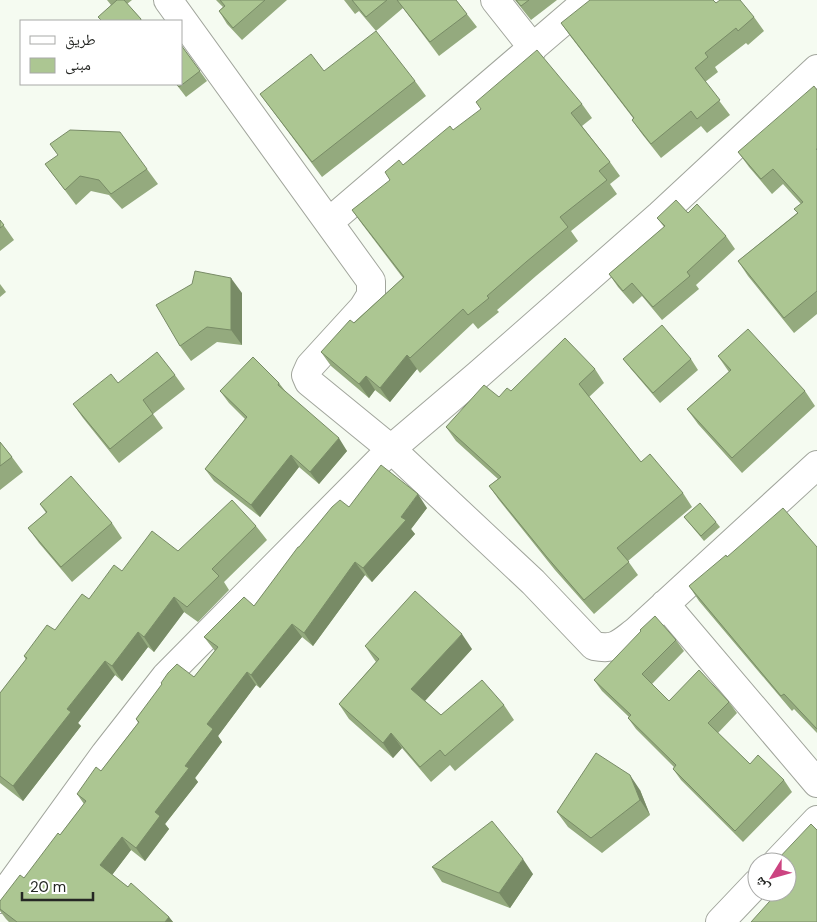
<svg xmlns="http://www.w3.org/2000/svg" width="817" height="922" font-family="'DM Sans','Noto Naskh Arabic',sans-serif">
	<style>
		.lines { fill: none; stroke-linecap: round; stroke-linejoin: round }
		.minor-casing { stroke: #a1a59c; stroke-width: 30 }
		.minor { stroke: #fff; stroke-width: 28 }
		.wall { fill: #94aa7e }
		.shaded-wall { fill: #788b66 }
		.building { fill: #acc692; stroke: #788b66 }
	</style>
	<rect width="100%" height="100%" fill="#f5fbf1"/>
	<g class="lines">
		<defs>
			<path id="minor" d="M168,0l203,281v14l-8,13 -53,58 -4,9 3,7 82,67 142,133 61,64c21,4 25,-2 41,-14l182,-167
				M495,0l38,48
				M329,222l259,-222
				M665,604l152,179
				M777,862l40,-42
				M0,899l105,-145 61,-78 225,-227 87,-74 182,-160 157,-146
				M720,922l37,-39"/>
		</defs>
		<use href="#minor" class="minor-casing"/>
		<use href="#minor" class="minor"/>
	</g>
	<path class="wall" d="M107,0h25l-5,4 16,17h-41l9,-16z
		M216,0h71l-45,40 -15,-16 -8,-13 4,-4z
		M344,0h112l21,27 -38,29 -36,-48 -27,23 -17,-20 -4,3z
		M515,0h42l-26,20z
		M716,3l38,14 10,14 -16,14 -2,-2 -31,24 3,5 -13,10 25,33 -23,18 -6,-7 -40,32 -19,-24 -10,-14 1,-2 -62,-81 -10,-14z
		M181,45l26,36 -21,16 -10,-13h5z
		M324,71l91,10 11,15 -104,81 -62,-83z
		M817,90v224l-23,19 -46,-57 -10,-15 59,-48 4,-9 -18,-20 -11,10 -23,-27 -11,-15z
		M582,104l10,14 -10,8 28,36 10,14 -10,8 7,10 -46,37 7,10 -42,35 -39,34 2,2 -21,17 -5,-6 -53,50 -3,-4 -27,33 -15,-12 -6,8 -38,-32 -10,-14 82,-74 -41,-54 -10,-14 38,-29 13,-16 50,-35z
		M45,164l102,5 11,15 -36,25 -13,-14 -18,-4 -15,14z
		M688,213l38,23 9,13 -39,36 3,4 -37,31 -20,-24 -9,8 -15,-17 -9,-13 55,-47 -7,-9z
		M0,220l14,20 -14,11z
		M0,284l6,8 -6,5z
		M242,293v52l-25,-3 -26,19 -11,-15z
		M718,356l87,35 10,15 -73,67 -44,-49 -11,-15 42,-37z
		M623,359h68l7,11 -38,33 -29,-34z
		M595,369l9,14 -15,14 52,65 42,31 9,14 -64,54 10,14 -44,39 -39,-44 -56,-70 -10,-14 9,-7 -42,-38 -10,-14 65,-36z
		M175,375l10,14 -32,25 10,14 -44,35 -36,-45 -10,-14 45,-21z
		M279,383l7,9 61,59 -28,33 -20,-17 -39,50 -46,-36 -9,-12 40,-50 -16,-16 -9,-12z
		M0,442l12,15 11,15 -23,18z
		M40,504l72,19 10,15 -50,44 -33,-39 -11,-15 18,-15z
		M349,507l78,1 -16,21 4,5 -43,48 -7,-7 -52,71 -11,-9 -42,51 -4,-3 -38,51 4,6 -27,36 3,4 -33,42 4,5 -24,32 -14,-11 -19,25 57,42 4,5h-164l-3,-3 -6,-8v-10l24,-23 36,-43 24,-31 -7,-10 24,-23 37,-48 -2,-4 26,-34 -1,-2 33,-6 21,-26 -11,-14 50,-31 45,-59z
		M684,517l32,5 4,5 -16,14z
		M256,526l11,14 -43,42 5,8 -31,32 -14,-10 -30,40 -6,-5 -26,34 -7,-6 -37,48 3,3 -58,75 -23,-18v-90l26,-33 -2,-4 31,-26 34,-31 33,-28z
		M817,547v186l-23,-24 -2,2 -93,-110 -10,-15 38,-29z
		M676,640l8,11 -32,33 17,17 60,1 8,11 -19,20 32,31 34,16 8,12 -49,50 -62,-62 -8,-11 1,-2 -38,-38 -8,-11 1,-1 -27,-26 -8,-11z
		M365,646l107,3 -47,52 16,14 63,-10 10,15 -59,51 -5,-6 -19,17 -29,-34 -9,10 -44,-39 -10,-15 37,-42z
		M640,790l10,25 -48,38 -34,-26 -11,-15z
		M817,830v92l-26,-45 -4,-4v-11h-8l-2,-2z
		M432,867l101,7 -23,34 -68,-26z"/>
	<path class="shaded-wall" d="M231,278l11,15v52l-11,-15z
		M407,355l10,14 -27,33 -10,-14z
		M366,376l9,14 -6,8 -10,-14z
		M339,438l8,13 -28,33 -9,-12z
		M291,455l8,12 -39,50 -9,-12z
		M418,494l9,14 -16,21 4,5 -43,48 -9,-14z
		M355,562l10,13 -52,71 -9,-13z
		M174,597l10,15 -30,40 -10,-15z
		M292,624l10,13 -42,51 -9,-13z
		M138,632l10,15 -26,34 -10,-15z
		M462,634l10,15 -50,55 -11,-15z
		M105,661l10,14 -37,48 3,3 -58,75 -10,-15 54,-77z
		M247,672l9,13 -38,51 4,6 -27,36 3,4 -33,42 4,5 -24,32 -9,-13 19,-36 30,-46 22,-42z
		M391,733l11,15 -9,10 -10,-15z
		M630,775l10,15 10,25 -10,-15z
		M122,837l9,13 -22,29 -9,-14z
		M523,859l10,15 -23,34 -11,-15z
		M169,917l4,5h-8z"/>
	<path class="building" d="M117,0h7l17,19 -2,2h-37l-4,-4z
		M220,0h45l-32,28 -14,-17 6,-5z
		M352,0h35l-21,17z
		M397,0h59l11,14 -37,28z
		M516,0h13l-8,6z
		M590,0h123l3,3 4,-3h20l14,17 -16,14 -2,-3 -31,25 3,4 -13,11 25,32 -23,19 -6,-8 -40,33 -19,-24 2,-2 -73,-95z
		M376,31l39,50 -103,81 -52,-68 51,-40 13,17z
		M181,45l19,26 -21,16 -3,-3h5z
		M537,50l45,54 -11,9 39,49 -11,9 8,9 -47,37 8,10 -42,35 -39,34 2,2 -21,17 -5,-6 -53,49 -3,-3 -27,33 -14,-12 -7,8 -38,-32 29,-32 4,3 50,-46 -52,-67 38,-30 -5,-8 14,-12 4,5 47,-39 3,4 28,-21 -5,-7z
		M814,86l3,4v59h-1l1,1v141l-33,27 -46,-57 60,-48 -4,-4 9,-7 -30,-33 -12,10 -23,-27z
		M70,130l50,2 27,37 -36,25 -12,-14 -19,-4 -15,14 -20,-26 13,-9 -8,-11z
		M676,200l12,13 9,-9 29,32 -39,36 3,4 -37,31 -21,-24 -9,8 -14,-17 56,-48 -8,-8z
		M0,220l4,5 -4,3z
		M195,271l36,7v52l-24,-3 -27,19 -24,-41 36,-21z
		M662,325l29,34 -38,34 -30,-34z
		M748,329l57,62 -73,67 -45,-49 44,-39 -13,-14z
		M565,338l30,31 -16,15 62,78 9,-8 33,39 -66,55 12,14 -45,38 -38,-44 -57,-70 12,-9 -55,-50 38,-42 15,12 8,-9 4,3z
		M157,352l18,23 -32,25 10,14 -43,35 -37,-45 38,-30 7,9z
		M253,357l26,26 -1,2 61,53 -29,34 -19,-17 -40,50 -46,-36 42,-52 -27,-26z
		M0,442l12,15 -12,9z
		M381,465l37,29 -17,23 5,3 -43,48 -8,-6 -51,71 -12,-9 -41,51 -4,-3 -40,52 6,5 -28,37 4,2 -34,44 5,4 -24,32 -14,-11 -22,28 28,22 3,-4 38,34 -4,5h-148l-17,-13v-8l20,-26 4,3 34,-45 2,2 26,-34 -9,-7 19,-27 5,4 38,-49 -3,-3 26,-35 -1,-1 7,-10 9,-9 17,13 24,-30 -14,-10 40,-40 10,9 44,-59h1l33,-40 8,-7 9,7z
		M71,476l41,47 -51,44 -33,-39 19,-16 -7,-8z
		M232,500l24,26 -44,43 7,7 -32,31 -13,-10 -30,40 -6,-5 -26,34 -7,-5 -38,48 4,3 -58,74 -13,-10v-83l27,-35 -3,-2 23,-31 8,5 27,-36 7,5 25,-34 8,6 30,-40 26,20z
		M700,503l16,19 -15,14 -17,-19z
		M783,508l34,39v182l-33,-35 -3,2 -92,-110 37,-31 1,2z
		M415,591l47,43 -51,55 30,26 41,-35 22,25 -59,51 -5,-6 -20,17 -29,-34 -8,10 -44,-39 40,-45 -14,-13z
		M655,616l21,24 -34,34 27,27 30,-31 30,32 -21,21 42,41 8,-9 26,25 -49,51 -62,-62 3,-4 -48,-47 3,-3 -37,-35 47,-49 -1,-1z
		M596,753l34,22 10,25 -49,38 -34,-26z
		M492,821l31,38 -24,34 -67,-26z
		M811,824l6,6v92h-66l27,-30h9v-10l6,-7 -6,-6v-7h-7l-3,-2z"/>
	<rect x="20" y="20" width="162" height="65" fill="#ffffff" stroke="#a8a9a7"/>
	<rect x="30" y="36" width="25" height="8" fill="#ffffff" stroke="#a8a9a7"/>
	<text x="65" y="45" font-size="15" fill="#252724">طريق</text>
	<rect x="30" y="58" width="25" height="15" fill="#acc692" stroke="#a8a9a7"/>
	<text x="65" y="70" font-size="15" fill="#252724">مبنى</text>
	<g transform="translate(772 877) rotate(233)"><circle r="24" fill="#ffffff" stroke="#a8a9a7"/>
	<path d="M0-4L9 19L0 12L-9 19Z" fill="#cc4481"/>
	<text y="-8" font-size="14" font-weight="bold" text-anchor="middle" fill="#252724">ش</text>
	</g>
	<path d="M22 892v8h71v-8" fill="none" stroke="#252724" stroke-width="2.5"/>
	<text x="30" y="892" font-size="15" fill="#252724" stroke="#ffffff" stroke-width="4" paint-order="stroke">20 m</text>
</svg>
